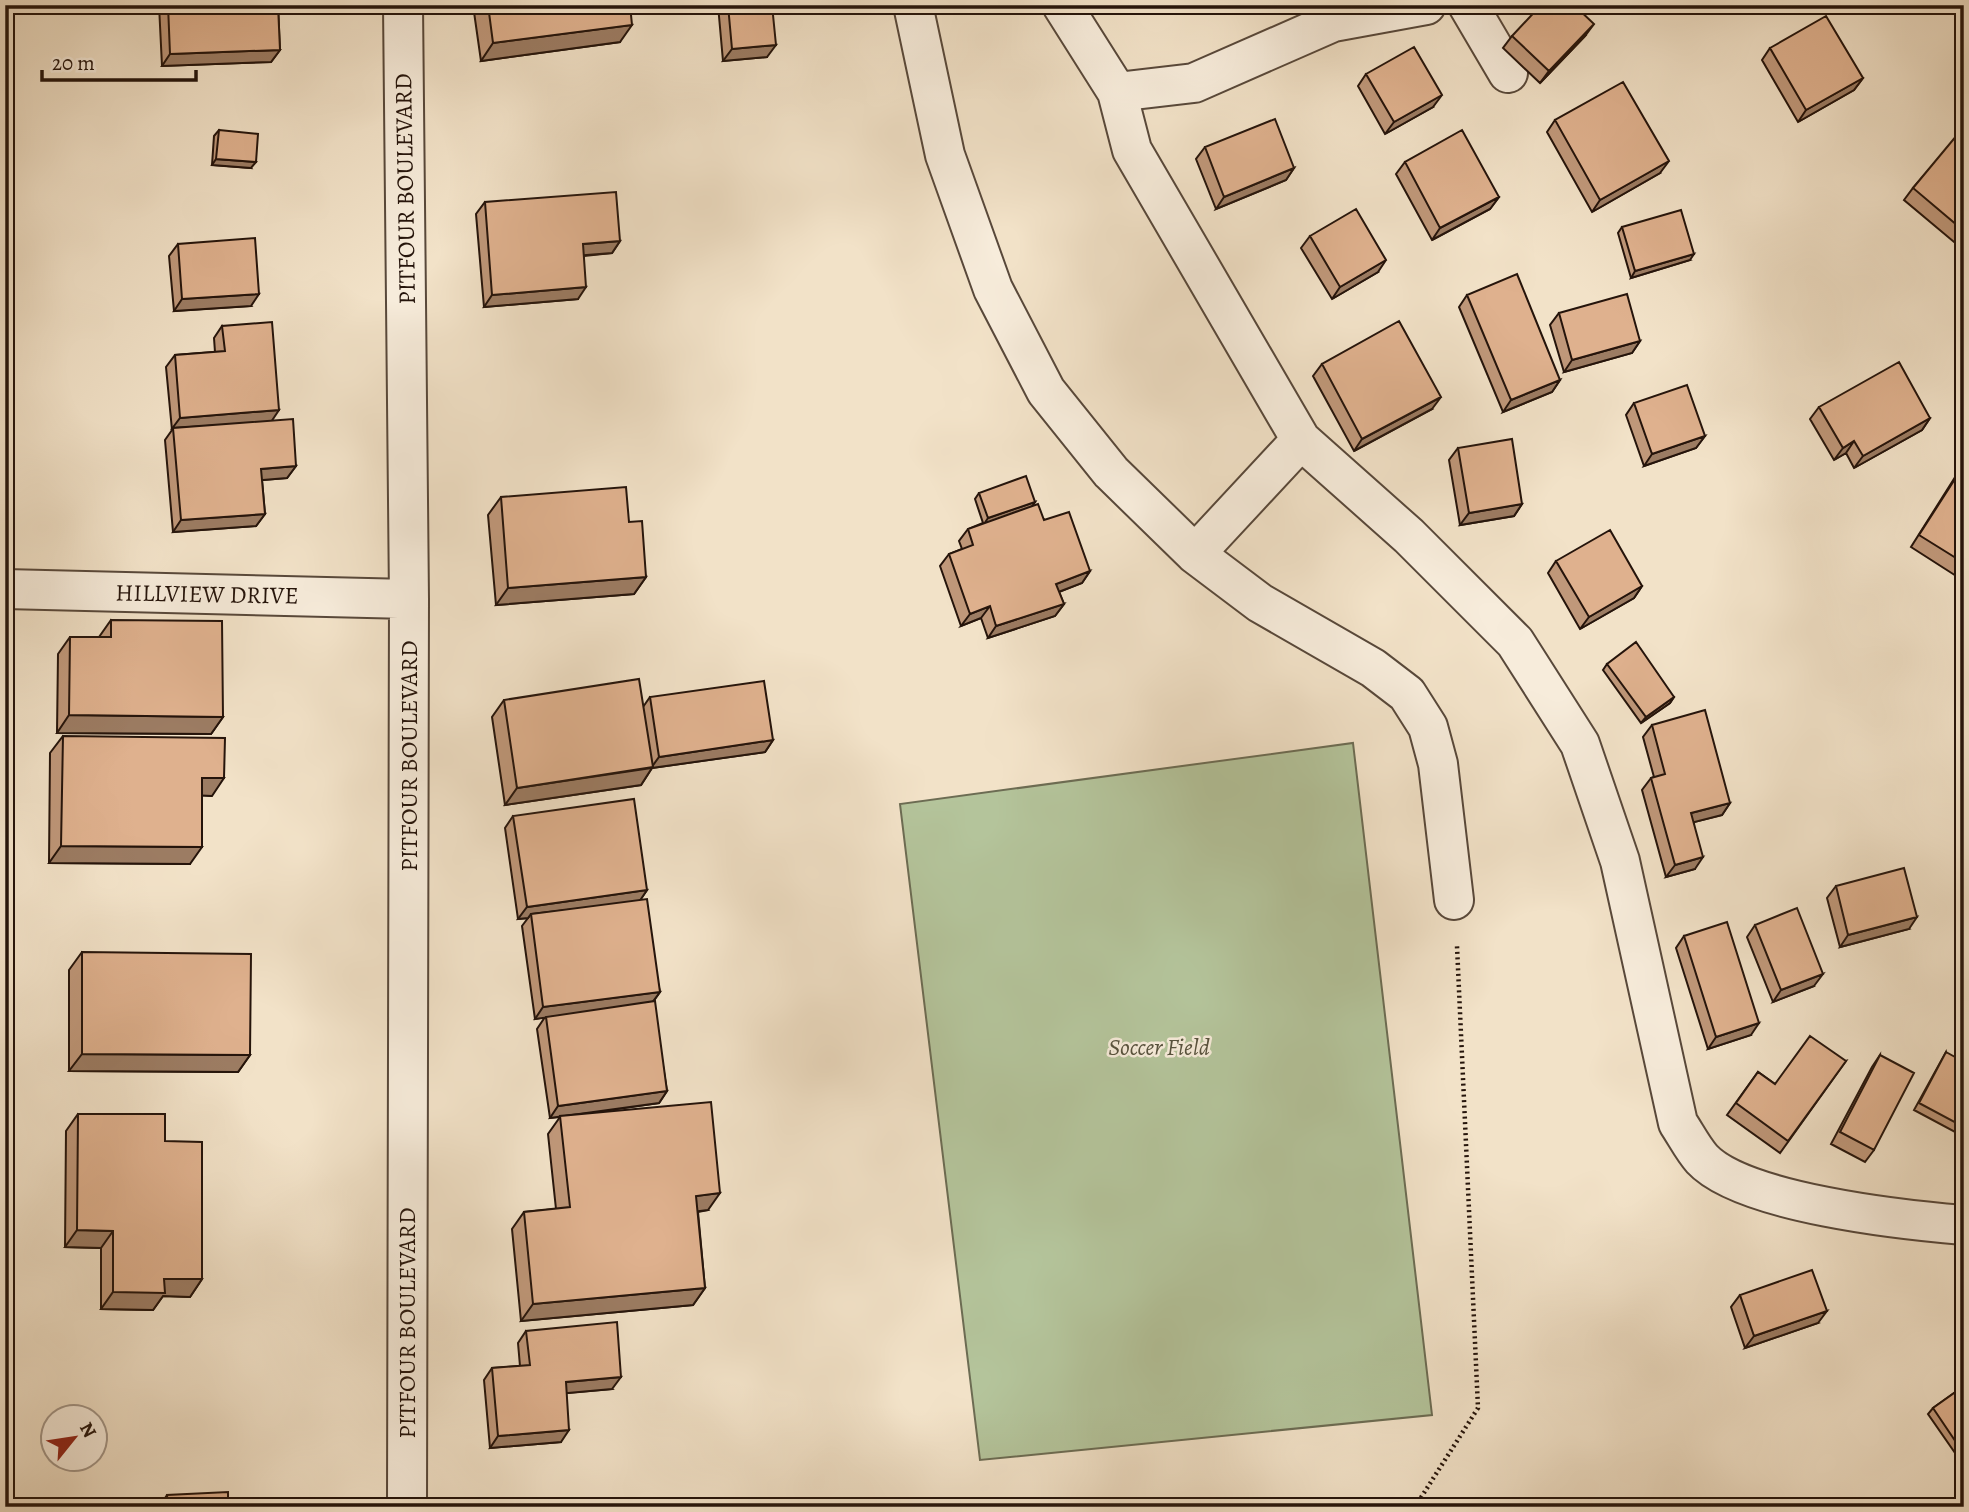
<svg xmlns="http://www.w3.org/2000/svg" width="1969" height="1512" font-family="Alegreya,serif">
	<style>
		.green { fill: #b4c49b; stroke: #6c6c53; stroke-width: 2 }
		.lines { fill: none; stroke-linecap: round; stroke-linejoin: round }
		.minor-casing { stroke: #58483a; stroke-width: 42 }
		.path { stroke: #25140b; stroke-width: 4.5; stroke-dasharray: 2 3.5; stroke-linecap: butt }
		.minor { stroke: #f7ecdb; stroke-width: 38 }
		.wall { fill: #c0987a; stroke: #25140b; stroke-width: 2 }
		.shaded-wall { fill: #9c7c63; stroke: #25140b; stroke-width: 2 }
		.building { fill: #dfb18e; stroke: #25140b; stroke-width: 2 }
		.labels { text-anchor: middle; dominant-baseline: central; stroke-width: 5; stroke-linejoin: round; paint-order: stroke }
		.street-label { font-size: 24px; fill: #25140b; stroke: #f7ecdb }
		.park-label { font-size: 24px; font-style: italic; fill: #57523d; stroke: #f7ecdb }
	</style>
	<rect width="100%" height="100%" fill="#f2e2c8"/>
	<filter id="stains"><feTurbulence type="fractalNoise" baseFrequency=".00286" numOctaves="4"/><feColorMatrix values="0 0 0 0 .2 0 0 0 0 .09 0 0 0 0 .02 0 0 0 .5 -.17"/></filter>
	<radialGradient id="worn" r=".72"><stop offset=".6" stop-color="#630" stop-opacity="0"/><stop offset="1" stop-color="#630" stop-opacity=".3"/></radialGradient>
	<path class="green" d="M1353,743l79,672 -452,45 -80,-656z"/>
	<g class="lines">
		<defs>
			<path id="minor" d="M403,5l6,594 -2,908
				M913,5l32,150 48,134 53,102 65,81 84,82 65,49 113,65 34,26 21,33 10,37 16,136
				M1062,5l55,87 15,58 169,290
				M1468,5l40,68
				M1117,92l77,-9 139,-61 93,-17
				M1195,554l106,-114 108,96 106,106 65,102 40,117 58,262c8,12 15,26 24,36 41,44 201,61 262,66
				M5,589l404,10"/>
		</defs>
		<use href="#minor" class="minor-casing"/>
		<path class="path" d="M1415,1507l63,-99 -21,-462"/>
		<use href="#minor" class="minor"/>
	</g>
	<path class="wall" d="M159,5h119l2,45 -9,12 -109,4z
		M473,5h157l-10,37 -139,19z
		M718,5h54l-5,52 -44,4z
		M1512,36h73l-45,47 -37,-35z
		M1770,48l93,30 -9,12 -56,32 -36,-62z
		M1366,74l67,33 -48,27 -27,-48z
		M1555,120l105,53 -68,39 -45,-80z
		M219,130l32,38 -39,-3 2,-29z
		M1964,130v113l-4,4 -56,-47 9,-12z
		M1205,147l89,21 -8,12 -70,29 -20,-50z
		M1405,162l94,35 -9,12 -58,31 -36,-66z
		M485,202l135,39 -8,12 -28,3 -6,43 -94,8 -8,-93z
		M1622,227l68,33 -59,18 -13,-45z
		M1310,236l68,36 -46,27 -31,-51z
		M178,244l73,62 -77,5 -5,-55z
		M1467,295l93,85 -8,12 -49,20 -44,-105z
		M1559,313l81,28 -8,12 -68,19 -14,-47z
		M222,326l74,140 -9,12 -25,2 3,34 -9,12 -83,6 -8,-92 7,-10 -6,-63 9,-12 40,-3 -1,-14z
		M1322,364l110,45 -78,42 -41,-75z
		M1634,403l71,33 -9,12 -52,18 -18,-51z
		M1819,407l111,11 -8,12 -68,38 -8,-15 -12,7 -24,-41z
		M1458,448l64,56 -8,12 -54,9 -11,-65z
		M1964,463v118l-53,-34z
		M979,493l56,9 -3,4 58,65 -8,12 -23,9 5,12 -9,12 -67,22 -7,-20 -20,8 -21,-60 9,-12 13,-5 -3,-8 9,-12 15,-6 -8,-24z
		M501,497l128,25 17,55 -12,17 -138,11 -8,-90z
		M1556,561l86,25 -8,12 -54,31 -32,-56z
		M111,620l112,97 -12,17 -154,-1 1,-79 12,-17h29z
		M1607,664l67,33 -4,6 -29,20 -38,-53z
		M650,697l123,43 -8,12 -113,16 -11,17 -136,20 -13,-88 12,-17 139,7z
		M1652,725l78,78 -8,12 -28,7 1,47 -29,8 -24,-87 9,-12 3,-1 -11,-40z
		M63,736l149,60 -10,-1 -12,69 -141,-1 1,-110z
		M513,816l134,74 -7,10 20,92 -7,10 14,89 -8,12 -84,12 133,95 -10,2 7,76 -12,17 -172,16 -9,-92 12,-17 32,-3 -8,-75 12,-17 -10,1 -13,-89 8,-12 -10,2 -13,-93 6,-8 -10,1 -13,-91z
		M1836,886l73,43 -69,18 -13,-49z
		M1755,925l59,61 -41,16 -26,-65z
		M1684,936l67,99 -43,14 -32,-101z
		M82,952l168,103 -12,17 -169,-1v-101z
		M1946,1052l14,73 -5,7 -41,-22z
		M1880,1055l-6,95 -9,12 -34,-18 41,-77z
		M1846,1061l-66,92 -53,-38 31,-43 17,12z
		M78,1114l87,27 37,138 -12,18 -27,-1 -10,14 -52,-1v-61l-36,-1 1,-116z
		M1740,1295l78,28 -73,25 -14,-41z
		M526,1331l86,58 -46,4 -5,49 -71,6 -6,-68 8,-12 28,-2 -2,-23z
		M1964,1386v76l-2,1 -34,-49 5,-6z
		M167,1495l61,12h-69z"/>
	<path class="shaded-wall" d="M1594,24l-9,12 -45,47 9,-12z
		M632,25l-12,17 -139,19 12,-18z
		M776,45l-9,12 -44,4 9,-12z
		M280,50l-9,12 -109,4 8,-12z
		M1863,78l-9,12 -56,32 8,-12z
		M1442,95l-9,12 -48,27 9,-12z
		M216,159l40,3 -5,6 -39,-3z
		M1669,161l-9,12 -68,39 8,-12z
		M1294,168l-8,12 -70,29 8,-12z
		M1499,197l-9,12 -58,31 8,-12z
		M620,241l-8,12 -38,3 9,-12z
		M1694,254l-4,6 -59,18 4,-7z
		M1386,260l-8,12 -46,27 8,-12z
		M586,287l-8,12 -94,8 8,-12z
		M259,294l-8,12 -77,5 8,-12z
		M1640,341l-8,12 -68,19 8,-12z
		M1560,380l-8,12 -49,20 8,-12z
		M1441,397l-9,12 -78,42 8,-12z
		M279,410l-8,12 -98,6 -2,2 9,-12z
		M1930,418l-8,12 -68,38 9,-12z
		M1705,436l-9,12 -52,18 8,-12z
		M1854,441l-8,12 -12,7 9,-12z
		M296,466l-9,12 -35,3 9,-12z
		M1035,502l-4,6 -47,16 4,-6z
		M1522,504l-8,12 -54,9 9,-12z
		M265,514l-9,12 -83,6 8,-12z
		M1090,571l-8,12 -34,13 8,-12z
		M646,577l-12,17 -138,11 12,-17z
		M1642,586l-8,12 -54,31 9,-12z
		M1064,604l-9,12 -67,22 8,-12z
		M990,606l-9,12 -20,8 9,-12z
		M1674,697l-4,6 -29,20 5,-6z
		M69,715l154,2 -12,17 -154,-1z
		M773,740l-8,12 -113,16 -11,17 -136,20 12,-17 134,-20 8,-11z
		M202,778h22l-12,18 -22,-1z
		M1730,803l-8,12 -39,10 8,-12z
		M61,846l141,1 -12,17 -141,-1z
		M1703,857l-8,12 -29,8 9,-12z
		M647,890l-8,12 -108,12 -3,4 -10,1 9,-12z
		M1917,917l-8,12 -69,18 8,-12z
		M1823,974l-9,12 -41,16 8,-12z
		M660,992l-9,12 -116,15 8,-12z
		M1759,1023l-8,12 -43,14 8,-12z
		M82,1054l168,1 -12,17 -169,-1z
		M667,1091l-8,12 -109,15 8,-12z
		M720,1193l-12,17 -24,3 12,-17z
		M77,1230l36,1 -12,17 -36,-1z
		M164,1279h38l-12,18 -27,-1 -10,14 -52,-1 12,-17z
		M705,1288l-12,17 -172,16 12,-17z
		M1827,1311l-9,12 -73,25 9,-12z
		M621,1377l-9,12 -55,5 9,-12z
		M569,1430l-8,12 -71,6 8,-12z"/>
	<path class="building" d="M168,5h110l2,45 -110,4z
		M488,5h142l2,20 -139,18z
		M728,5h44l4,40 -44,4z
		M1541,5h33l20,19 -45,47 -37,-35z
		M1826,16l37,62 -57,32 -36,-62z
		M1414,47l28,48 -48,27 -28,-48z
		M1623,82l46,79 -69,39 -45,-80z
		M1275,119l19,49 -70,29 -19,-50z
		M1962,129l2,1v101l-51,-43z
		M219,130l39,4 -2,28 -40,-3z
		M1462,130l37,67 -59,31 -35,-66z
		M616,192l4,49 -37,3 3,43 -94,8 -7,-93z
		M1356,209l30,51 -46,27 -30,-51z
		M1681,210l13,44 -59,17 -13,-44z
		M255,238l4,56 -77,5 -4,-55z
		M1517,274l43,106 -49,20 -44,-105z
		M1627,294l13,47 -68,19 -13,-47z
		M1399,321l42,76 -79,42 -40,-75z
		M272,322l7,88 -99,8 -5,-63 50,-4 -3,-25z
		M1899,362l31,56 -67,38 -9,-15 -11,7 -24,-41z
		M1687,385l18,51 -53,18 -18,-51z
		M293,419l3,47 -35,3 4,45 -84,6 -8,-92z
		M1512,439l10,65 -53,9 -11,-65z
		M1964,465v98l-45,-28z
		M1026,476l9,26 -47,16 -9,-25z
		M626,487l3,35 13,-1 4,56 -138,11 -7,-91z
		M1038,504l6,16 25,-8 21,59 -34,13 8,20 -68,22 -6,-20 -20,8 -21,-60 24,-9 -5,-16z
		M1610,530l32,56 -53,31 -33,-56z
		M111,620l111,1 1,96 -154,-2 1,-78h41z
		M1636,642l38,55 -28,20 -39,-53z
		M639,679l14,88 -136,21 -13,-88z
		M764,681l9,59 -114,17 -9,-60z
		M1705,710l25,93 -39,10 12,44 -28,8 -24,-87 14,-4 -13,-49z
		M63,736l162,2 -1,40h-22v69l-141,-1z
		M634,799l13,91 -120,17 -14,-91z
		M1904,868l13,49 -69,18 -12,-49z
		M647,899l13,93 -117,15 -12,-93z
		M1797,908l26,66 -42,16 -26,-65z
		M1727,922l32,101 -43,14 -32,-101z
		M82,952l169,2 -1,101 -168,-1z
		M655,1001l12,90 -109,15 -12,-89z
		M1810,1036l36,25 -58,80 -52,-38 22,-31 17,12z
		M1946,1052l18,10v56l-4,7 -41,-22z
		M1880,1055l34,18 -40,77 -34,-18z
		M711,1102l9,91 -24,3 9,92 -172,16 -9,-92 46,-5 -10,-91z
		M78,1114h87v27l37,1v137h-38l1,14 -52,-1v-61l-36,-1z
		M1812,1270l15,41 -73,25 -14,-41z
		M617,1322l4,55 -55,5 3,48 -71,6 -6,-68 38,-3 -4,-34z
		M1964,1386v68l-31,-46z
		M228,1492v15h-60l-1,-12z"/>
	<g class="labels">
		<g class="street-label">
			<text transform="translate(405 189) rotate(-91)">PITFOUR BOULEVARD</text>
			<text transform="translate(207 594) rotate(1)">HILLVIEW DRIVE</text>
			<text transform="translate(409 756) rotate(-90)">PITFOUR BOULEVARD</text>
			<text transform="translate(407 1323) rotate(-90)">PITFOUR BOULEVARD</text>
		</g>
		<g class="park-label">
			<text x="1159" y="1047">Soccer Field</text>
		</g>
	</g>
	<rect width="1969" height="1512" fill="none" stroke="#f2e2c8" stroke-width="28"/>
	<rect x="7" y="7" width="1955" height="1498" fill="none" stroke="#25140b" stroke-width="3.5"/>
	<rect x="14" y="14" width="1941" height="1484" fill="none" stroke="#25140b" stroke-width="2"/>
	<g transform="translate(74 1438) rotate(60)"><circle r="33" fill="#f7ecdb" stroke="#a39688" stroke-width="2"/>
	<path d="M0-5L12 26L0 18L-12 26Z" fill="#8f2418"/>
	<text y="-10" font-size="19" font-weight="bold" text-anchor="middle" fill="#25140b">N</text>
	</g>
	<path d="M42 70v10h154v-10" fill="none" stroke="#25140b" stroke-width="3.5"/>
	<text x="52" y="70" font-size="21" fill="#25140b" stroke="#f7ecdb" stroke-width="5" paint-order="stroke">20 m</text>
	<rect width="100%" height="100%" filter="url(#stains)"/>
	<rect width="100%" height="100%" fill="url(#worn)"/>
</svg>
